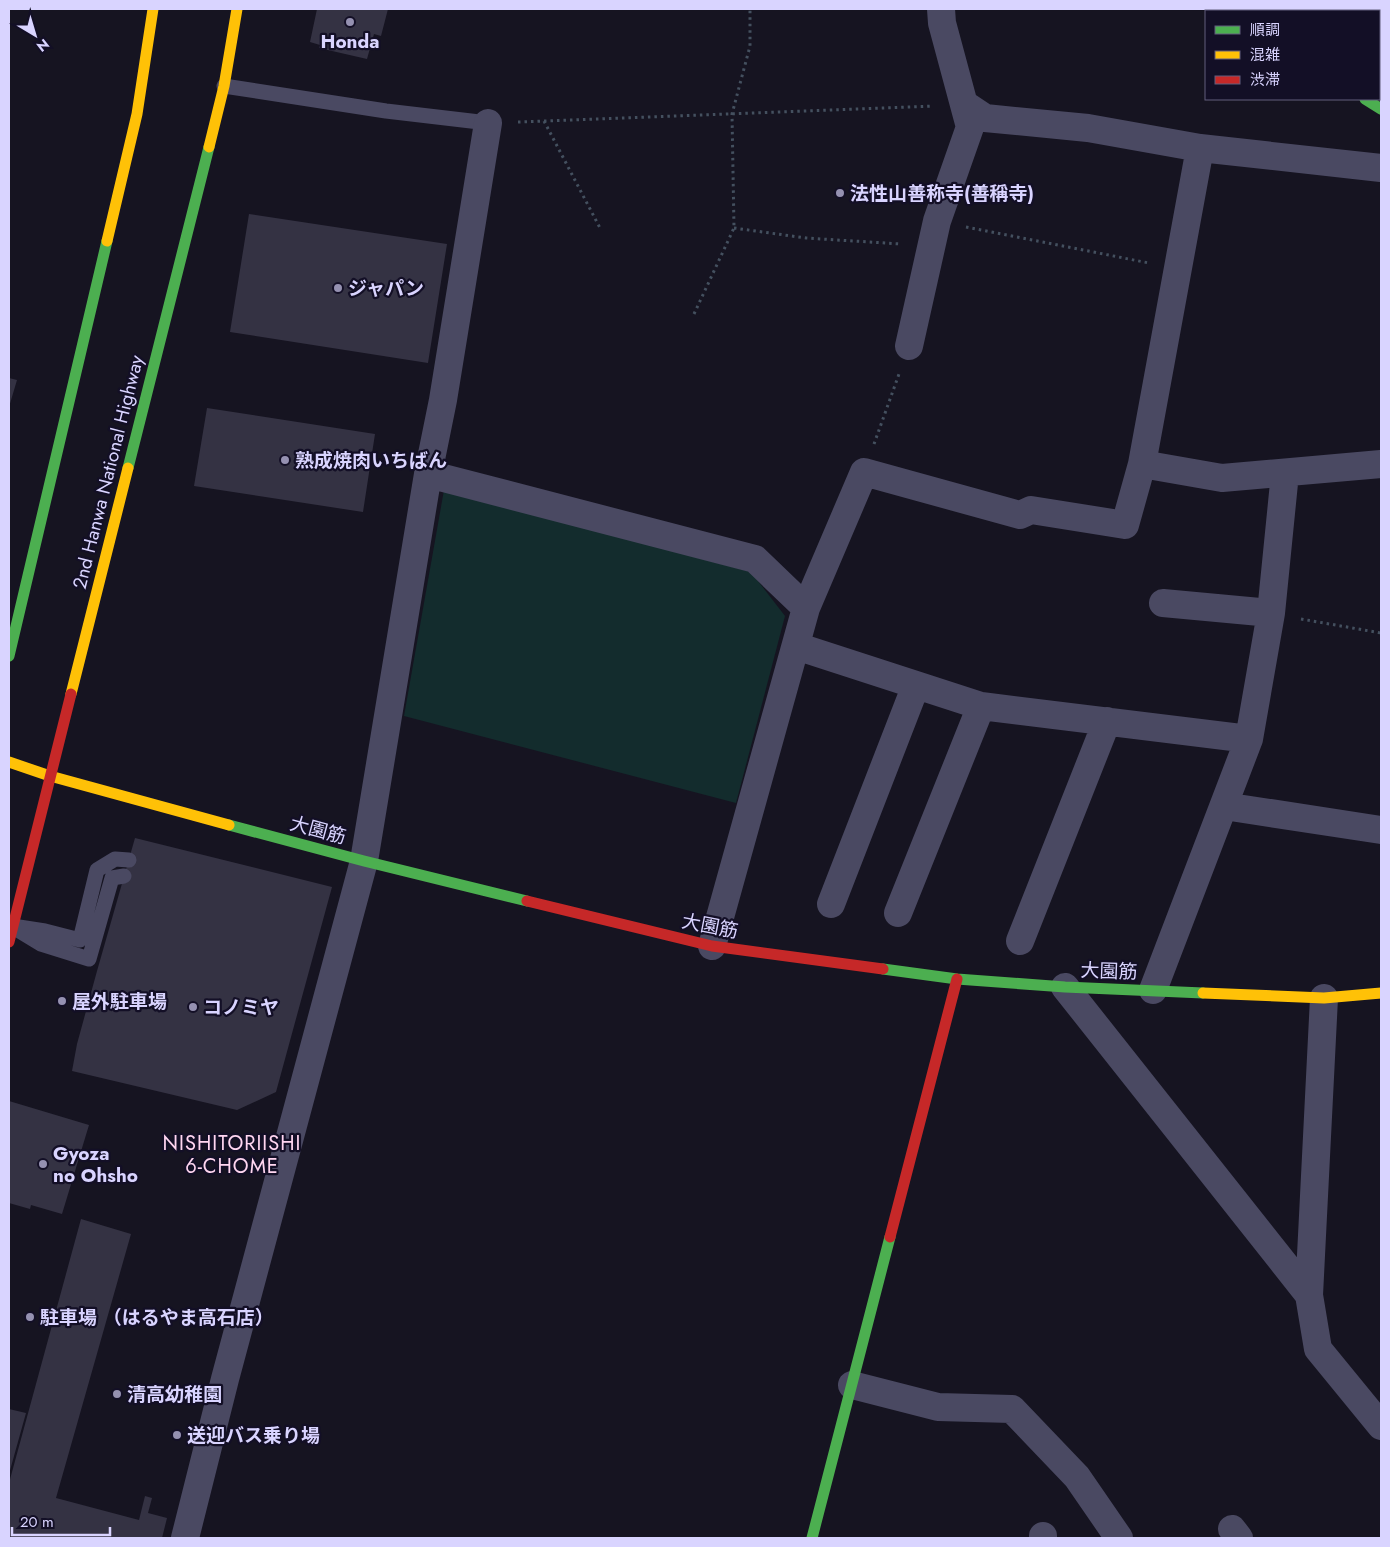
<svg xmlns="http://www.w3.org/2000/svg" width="1390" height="1547" font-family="Jost,'Noto Sans JP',sans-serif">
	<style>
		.green { fill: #132c2d }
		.building { fill: #343243 }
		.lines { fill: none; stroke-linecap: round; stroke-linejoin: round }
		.path { stroke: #44505f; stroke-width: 3; stroke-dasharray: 2.5 4; stroke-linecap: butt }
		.lane { stroke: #4a4962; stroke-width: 15 }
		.street { stroke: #4a4962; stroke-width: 28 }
		.fast { stroke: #4caf50; stroke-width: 11 }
		.slow { stroke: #ffc107; stroke-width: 11 }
		.jam { stroke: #c62828; stroke-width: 11 }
		.poi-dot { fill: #9591b1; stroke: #130f26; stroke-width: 2 }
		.labels { text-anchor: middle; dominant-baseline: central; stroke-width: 4.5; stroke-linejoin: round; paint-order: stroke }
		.poi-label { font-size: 19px; font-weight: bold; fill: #d9d4ff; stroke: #130f26; text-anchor: start }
		.street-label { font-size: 19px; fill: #d9d4ff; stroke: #130f26 }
		.neighbourhood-label { font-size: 20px; letter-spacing: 1px; fill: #ffd6f0; stroke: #130f26 }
	</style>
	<rect width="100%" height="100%" fill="#161421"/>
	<path class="green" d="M444,490l307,82 34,44 -49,187 -332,-87z"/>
	<path class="building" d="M317,9h71l-7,27 -7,-2 -7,25 -48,-11 1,-3 -10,-3z
		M249,214l198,30 -19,119 -198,-31z
		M9,378l8,2 -8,27z
		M207,408l168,26 -12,78 -169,-26z
		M135,838l197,49 -56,205 -39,18 -165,-39 5,-27 20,-73z
		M9,1101l80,24 -27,89 -31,-9 -1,4 -21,-6z
		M81,1219l50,15 -75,264 83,22 6,-24 7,2 -4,15 19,5 -5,20h-153v-55z
		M9,1409l17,4 -17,61z"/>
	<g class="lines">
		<path class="path" d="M544,121l56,107
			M518,122l415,-16
			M966,227l183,36
			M734,228l72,10 95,6
			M694,314l40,-86 -2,-114 18,-68v-37
			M874,444l25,-70
			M1301,619l80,14"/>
		<path class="lane" d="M224,86l162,25 102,12
			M13,927l28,17 48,15 23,-81 12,-2
			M19,927l26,4 35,9 17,-70 18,-11 14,1"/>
		<path class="street" d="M964,104l21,14 103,10 112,20 181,20
			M909,346l28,-125 33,-94 -28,-104 -1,-14
			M1142,464l80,14 159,-14
			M428,474l327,85 51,49
			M1163,603l108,10 14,-140
			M796,646l185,60 268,33
			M1224,806l157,24
			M831,904l85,-219
			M898,913l83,-207
			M1020,941l87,-220
			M712,946l94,-338 58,-136 156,43 11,-5 94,15 17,-61 58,-316
			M1065,987l244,308
			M1153,990l96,-251 22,-126
			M1324,998l-15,297 9,54 63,77
			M852,1385l86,22 74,2 65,68 42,61
			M1232,1529l7,9
			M185,1538l40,-159 139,-518 64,-387 15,-74 45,-277
			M1043,1538v-2"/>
		<path class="fast" d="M1365,99l16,10
			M128,468l81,-321
			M9,656l98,-415
			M229,825l135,36 163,40
			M883,969l74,10 108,8 138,6
			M812,1538l78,-301"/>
		<path class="slow" d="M209,147l15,-61 13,-77
			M107,241l30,-127 16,-105
			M71,694l57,-226
			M9,762l41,14 179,49
			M1203,993l121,5 57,-5"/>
		<path class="jam" d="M1244,9l3,2
			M527,901l185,45 171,23
			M9,942l62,-248
			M890,1237l67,-258"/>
	</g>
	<g class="poi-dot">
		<circle cx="350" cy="22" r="5"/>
		<circle cx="840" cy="193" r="5"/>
		<circle cx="338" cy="288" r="5"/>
		<circle cx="285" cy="460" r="5"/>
		<circle cx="62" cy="1001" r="5"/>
		<circle cx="193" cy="1007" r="5"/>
		<circle cx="43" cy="1164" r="5"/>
		<circle cx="30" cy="1317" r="5"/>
		<circle cx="117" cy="1394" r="5"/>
		<circle cx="177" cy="1435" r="5"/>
	</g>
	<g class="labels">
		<g class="poi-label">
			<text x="350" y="41" text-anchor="middle">Honda</text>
			<text x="850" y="193">法性山善称寺(善稱寺)</text>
			<text x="348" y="288">ジャパン</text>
			<text x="295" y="460">熟成焼肉いちばん</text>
			<text x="72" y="1001">屋外駐車場</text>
			<text x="203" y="1007">コノミヤ</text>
			<text x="53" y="1153">Gyoza<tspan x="53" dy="22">no Ohsho</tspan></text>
			<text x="40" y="1317">駐車場 （はるやま高石店）</text>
			<text x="127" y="1394">清高幼稚園</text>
			<text x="187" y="1435">送迎バス乗り場</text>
		</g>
		<g class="street-label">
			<text transform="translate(108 472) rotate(-76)">2nd Hanwa National Highway</text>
			<text transform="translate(318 830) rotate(15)">大園筋</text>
			<text transform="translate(710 926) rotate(11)">大園筋</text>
			<text transform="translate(1109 971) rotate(2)">大園筋</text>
		</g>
		<g class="neighbourhood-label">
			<text x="232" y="1143">NISHITORIISHI<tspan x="232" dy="23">6-CHOME</tspan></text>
		</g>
	</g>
	<rect width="1390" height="1547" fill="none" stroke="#d9d4ff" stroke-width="20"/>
	<rect x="1205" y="10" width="175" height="90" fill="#130f26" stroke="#625e7d"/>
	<rect x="1215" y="26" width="25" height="8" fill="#4caf50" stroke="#625e7d"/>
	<text x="1250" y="35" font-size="15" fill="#d9d4ff">順調</text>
	<rect x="1215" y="51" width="25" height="8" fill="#ffc107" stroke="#625e7d"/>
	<text x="1250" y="60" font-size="15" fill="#d9d4ff">混雑</text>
	<rect x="1215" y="76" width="25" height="8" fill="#c62828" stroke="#625e7d"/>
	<text x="1250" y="85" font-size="15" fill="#d9d4ff">渋滞</text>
	<g transform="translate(35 35) rotate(142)" stroke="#130f26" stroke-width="4" paint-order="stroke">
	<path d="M0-4L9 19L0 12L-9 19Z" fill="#d9d4ff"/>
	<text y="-8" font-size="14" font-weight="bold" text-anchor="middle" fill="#d9d4ff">N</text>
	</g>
	<path d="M12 1527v8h98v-8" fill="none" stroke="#d9d4ff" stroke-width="2.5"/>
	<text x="20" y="1527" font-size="15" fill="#d9d4ff" stroke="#130f26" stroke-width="4" paint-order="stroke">20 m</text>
</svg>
